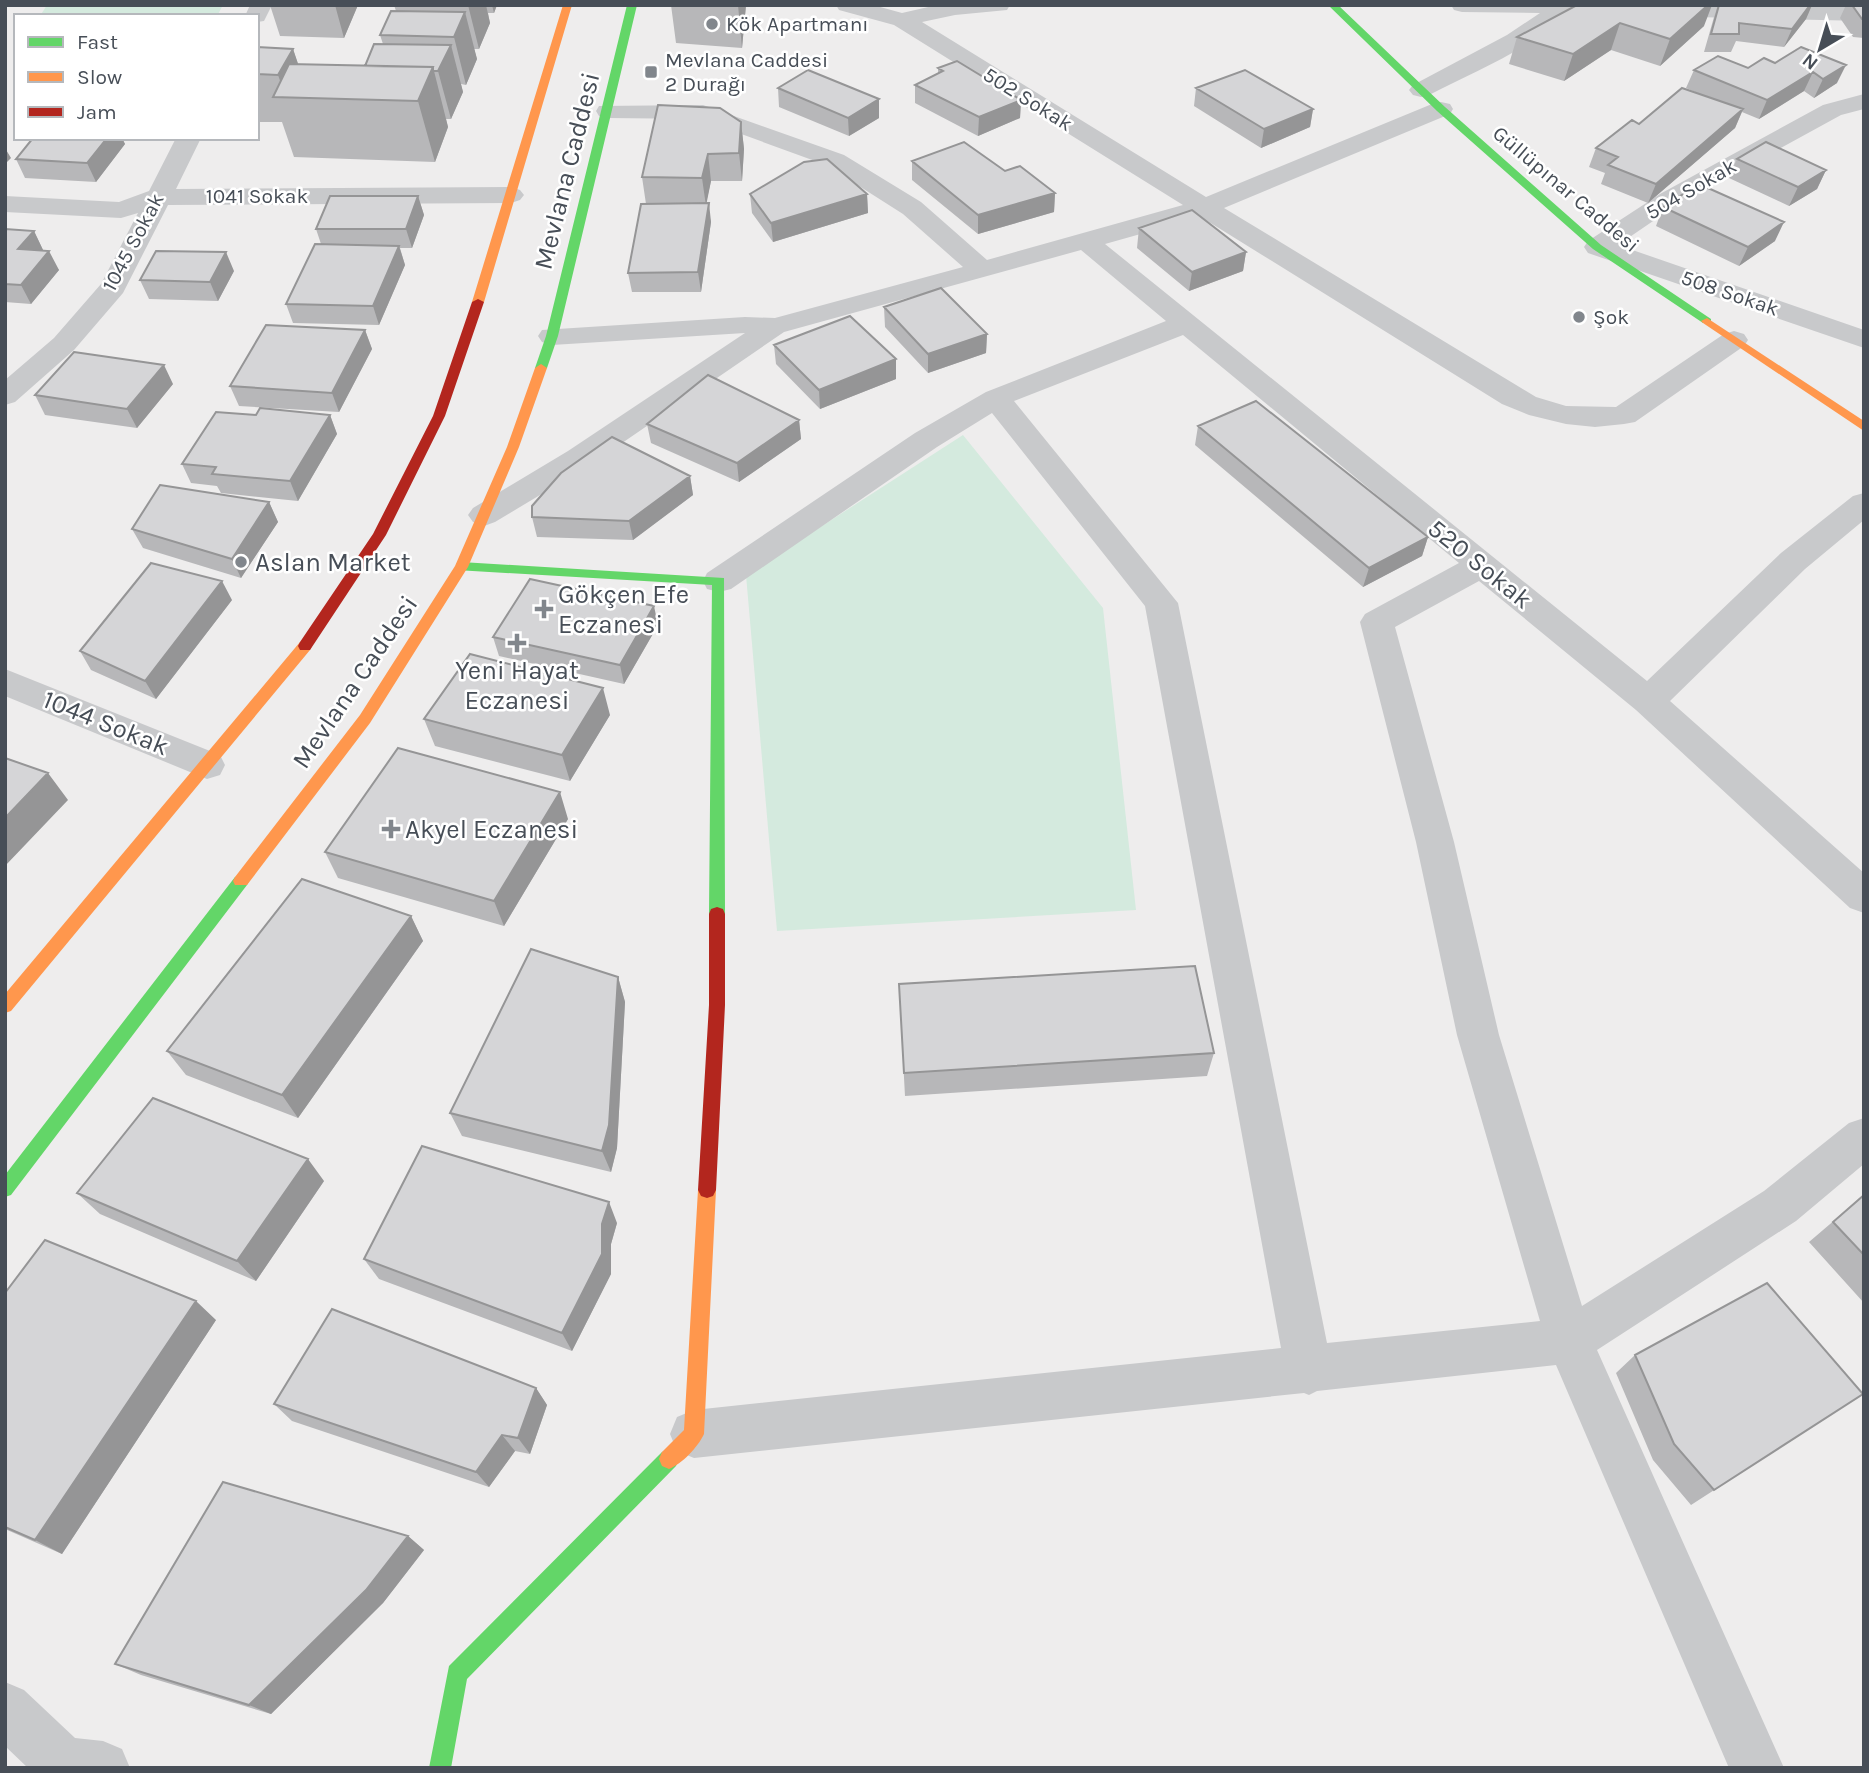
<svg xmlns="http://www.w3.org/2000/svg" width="1869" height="1773" font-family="Karla,sans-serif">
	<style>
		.green { fill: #d4eade }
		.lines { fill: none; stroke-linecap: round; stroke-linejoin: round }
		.street { fill: #c8c9cb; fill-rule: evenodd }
		.fast { fill: #63d668; fill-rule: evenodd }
		.slow { fill: #ff974d; fill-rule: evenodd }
		.jam { fill: #b3261e; fill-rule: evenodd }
		.wall { fill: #b7b7b9 }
		.shaded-wall { fill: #959596 }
		.building { fill: #d5d5d7; stroke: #959596; stroke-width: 2 }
		.poi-dot { fill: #81868c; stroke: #fff; stroke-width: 2.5 }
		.labels { text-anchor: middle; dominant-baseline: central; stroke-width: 5; stroke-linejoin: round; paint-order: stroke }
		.far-poi-label { font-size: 21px; fill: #474e57; stroke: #fff; text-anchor: start }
		.far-street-label { font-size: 21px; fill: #474e57; stroke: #fff }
		.street-label { font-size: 26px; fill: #474e57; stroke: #fff }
		.poi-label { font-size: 26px; fill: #474e57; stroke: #fff; text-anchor: start }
	</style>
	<rect width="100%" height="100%" fill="#eeeded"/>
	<path class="green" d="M47,5h176l-6,11h-177z
		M963,435l140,173 33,302 -359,21 -31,-356z"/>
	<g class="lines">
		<path class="street" d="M250,5h22l-8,16 -7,1v-6h-12z
			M836,5h37l29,8 35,-8h73l-3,5 -52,5 -33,7 284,175 226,-93 9,-2 9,2 3,5 -3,5 -226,94 312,189 30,9 50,1 108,-73 10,-3 10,3 4,6 -4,6 -109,76 -11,2 -29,3 -29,-3 -37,-9 -27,-11 -301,-187 -96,27 542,437 134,-128 72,-57 11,-3v27l-59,49 -135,132 194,172v40l-14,-5 -214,-198 -157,-129 -84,46 59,215 45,193 83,271 182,-115 85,-68 15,-5v46l-68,57 -199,129 187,418h-55l-173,-403 -239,26 -8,4 -5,-2 -610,65 -17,-7 -7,-17 7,-17 17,-7 587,-62 -136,-742 -153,-193 -55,34 -206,142 -12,3 -12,-3 -4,-8 4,-8 208,-140 71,-41 180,-71 -85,-71 -297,82 -194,133 -95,57 -11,4 -11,-4 -5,-7 5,-7 95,-57 177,-118 -193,12 -10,-3 -4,-6 4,-6 203,-13 30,1 188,-51 -60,-53 -77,-49 -126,-46 -92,-1 -9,-2 -3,-5 3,-5 104,-1 141,50 77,47 66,58 196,-55 -289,-180 -55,-15zM1183,335l276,228 -94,51 -5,8 56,220 41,193 83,286 -213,22 -149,-740 -164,-202z
			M1451,5l413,2v14l-298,-7c-38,37 -91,57 -137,81l-8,2 -8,-2 -4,-5 4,-5 94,-50 33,-22 -78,-1 -8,-2z
			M1864,94v15l-23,6 -163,89 -60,41 246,85v18l-276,-95 -4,-6 4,-6 72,-47 163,-89z
			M176,138h25l-25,51 335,-2 9,3 4,5 -4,5 -9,3 -343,2 -45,88 -49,57 -59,52 -10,3v-25l49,-42 47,-54 37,-71 -17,5 -116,-6v-16l114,6 30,-11z
			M5,669l215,86 5,10 -5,10 -13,4 -202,-83z
			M5,1682l19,8 51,48 28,3 19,8 8,19h-102l-23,-22z"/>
		<path class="fast" d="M627,5h10l-79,331 -11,32 -6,4 -6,-4 11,-32z
			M1328,5h10l107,102 156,138 110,74v4h-8l-110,-74 -156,-138z
			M461,562l263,16 1,336 -2,5h-12l-2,-5 3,-329 -256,-15v-6z
			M241,875l6,2 2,4 -2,4 -236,310 -6,2v-22l230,-298z
			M669,1449l7,3 3,7 -3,7 -209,213 -16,89h-22l20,-102 213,-214z"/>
		<path class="slow" d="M563,5h9l-88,297 -10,2 -2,-2z
			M1707,318l157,103v10l-161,-108 -2,-2z
			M541,364l6,4 -28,79 -51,120 -98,156 -123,162h-12l-2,-4 2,-4 125,-162 95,-149 52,-119 28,-79z
			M305,641l5,1 2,4 -2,4 -299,361 -6,2v-19l295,-352z
			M707,1182l6,2 3,6 -12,244c-6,13 -22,30 -35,35l-7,-3 -3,-7 3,-7 22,-22 14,-240 3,-6z"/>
		<path class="jam" d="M478,299l6,3 -39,114 -59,119 -76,115h-10l-2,-4 2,-4 73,-108 60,-118 39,-114z
			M717,907l6,2 2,5v91l-9,185 -3,6 -6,2 -6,-2 -3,-6 11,-185v-91l2,-5z"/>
	</g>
	<path class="wall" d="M270,5h88l-14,33 -64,-2z
		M394,5h103l-3,8h-6l2,10 -11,26h-5l3,10 -11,26 -5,-1 2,8 -12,27h-5l2,8 -13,35 -141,-5 -12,-35h-25v-75l36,2 5,15 67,2 18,-22 -3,-9 16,-24z
		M671,5h75l-4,43 -66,-5z
		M1577,5l127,21 -44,40 -49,-16 -47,31 -55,-17 8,-27z
		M1718,5h94l-6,14 -22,28 -48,-6 -5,11h-27l10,-35z
		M1846,5h18v33l-11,-1 -13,-19z
		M1801,47l36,36 -23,15 -10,-7 -45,28 -17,-7 -7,16 -87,75 -47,-19 4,-11 -16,-6 7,-19 43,-24 61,-30 -14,-6 8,-18 54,-2 27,-5z
		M938,68l83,32 -1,18 -42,18 -63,-33v-18l23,-12z
		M778,88l101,30 -30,18 -70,-29z
		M1196,88l117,21 -3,18 -49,21 -67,-42z
		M741,122l3,27 -2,32h-31l-5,22 5,19 -10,70h-69l-4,-19 18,-69 -4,-27z
		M33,138h89l3,6 -29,38 -71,-4 -9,-19z
		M1737,159l89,11 -9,19 -28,17 -60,-28z
		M912,161l93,10 50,22 -1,19 -76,22 -66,-54z
		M750,194h117l1,19 -95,29 -21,-29z
		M418,196l6,19 -12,33h-12l5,17 -26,60 -86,-2 -7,-19 35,-60 -5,-15z
		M1663,207l112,34 -36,25 -83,-40z
		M1139,228l107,24 -3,19 -54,20 -52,-43z
		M5,229l29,2 9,19v1l16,19 -28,34 -26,-2z
		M234,271l-16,30 -69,-2 -9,-19z
		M884,307l103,27 -1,19 -58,20 -43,-46z
		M365,330l7,19 -33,63 -100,-6 -9,-20z
		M774,345l122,34 -76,30 -44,-45z
		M173,384l-36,44 -92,-13 -10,-20z
		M256,415h74l7,19 -39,67 -77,-8 -4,-7 -26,-3 -9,-19z
		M799,420l2,19 -62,43 -88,-39 -4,-19z
		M1198,426l230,111 -6,19 -59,31 -168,-142z
		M690,476l3,19 -60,45 -96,-3 -5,-20z
		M269,502l9,20 -37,56 -98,-30 -11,-19z
		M232,600l-76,99 -65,-29 -11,-19z
		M658,625l-34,59 -125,-28 -6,-19z
		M610,715l-40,66 -135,-35 -11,-27z
		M568,819l-64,107 -166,-48 -13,-26z
		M411,916l12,25 -125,177 -112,-43 -19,-24z
		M618,977l7,25 -8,146 -6,24 -149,-36 -12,-23z
		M899,984l315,69 -7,23 -302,20z
		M324,1181l-68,100 -156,-67 -23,-21z
		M1864,1195v108l-55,-61z
		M617,1223l-6,21v30l-39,77 -193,-72 -15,-20z
		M5,1293l211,27 -154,234 -57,-25z
		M1635,1355l228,39 -172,111 -38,-45 -37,-87z
		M536,1388l11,17 -17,49 -15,-3 -26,36 -197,-66 -18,-17z
		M408,1536l16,14 -41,53 -112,111 -130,-39 -26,-11z"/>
	<path class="shaded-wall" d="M335,5h23l-14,33z
		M468,5h18l4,18 -11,26z
		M492,5h5l-3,8z
		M738,5h8l-4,43z
		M1708,5h4l-8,21 -44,40 10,-27z
		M1810,5h2l-6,14 -22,28 8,-18z
		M465,12l12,47 -11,26 -12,-48z
		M1620,23l-9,27 -47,31 9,-27z
		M451,45l12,47 -12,27 -13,-48z
		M293,49l16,47 -23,1 -8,-22z
		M1846,65l-9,18 -23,15 9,-19z
		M433,67l15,60 -13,35 -17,-61z
		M1813,72l-9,19 -45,28 8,-19z
		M879,99v19l-30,18 -1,-18z
		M1021,100l-1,18 -42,18 1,-19z
		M1313,109l-3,18 -49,21 3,-19z
		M1743,109l-8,19 -87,75 8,-19z
		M741,122l3,27 -2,32 -3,-28z
		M107,138h15l3,6 -29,38 -9,-19z
		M5,148l6,10 -6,6z
		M708,154l3,27 -5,25 -4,-28z
		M1826,170l-9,19 -28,17 9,-19z
		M1055,193l-1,19 -76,22v-19z
		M867,194l1,19 -95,29 -2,-19z
		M418,196l6,19 -12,33 -6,-19z
		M709,203l2,19 -10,70 -3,-20z
		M1784,222l-9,19 -36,25 9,-19z
		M34,231l9,19 -15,18 -10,-19z
		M399,246l6,19 -26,60 -6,-19z
		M49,251l10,19 -28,34 -10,-19z
		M226,252l8,19 -16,30 -8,-19z
		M1246,252l-3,19 -54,20 3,-19z
		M365,330l7,19 -33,63 -7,-19z
		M987,334l-1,19 -58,20v-19z
		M896,359v20l-76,30 -1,-19z
		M164,365l9,19 -36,44 -10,-19z
		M330,415l7,19 -39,67 -8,-20z
		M799,420l2,19 -62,43 -2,-19z
		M690,476l3,19 -60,45 -4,-19z
		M269,502l9,20 -37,56 -9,-19z
		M1428,537l-6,19 -59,31 6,-19z
		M222,581l10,19 -76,99 -11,-18z
		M654,606l4,19 -34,59 -4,-19z
		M603,688l7,27 -40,66 -8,-26z
		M48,773l20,27 -63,66v-48z
		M560,792l8,27 -64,107 -10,-25z
		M411,916l12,25 -125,177 -16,-23z
		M618,977l7,25 -8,146 -6,24 -9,-21z
		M308,1159l16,22 -68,100 -19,-20z
		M609,1202l8,21 -6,21v30l-39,77 -10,-18 40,-109z
		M196,1301l20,19 -154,234 -27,-14z
		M536,1388l11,17 -17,49 -12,-16z
		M502,1435l13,16 -26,36 -13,-15z
		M408,1536l16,14 -41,53 -112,111 -22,-9z"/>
	<path class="building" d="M1577,5h131l-38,34 -50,-16 -47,31 -56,-17z
		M1719,5h91l-18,24 -53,-6v11h-28z
		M1852,5h12v14h-2z
		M391,11l74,1 -11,25 -74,-2z
		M374,44l77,1 -13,26h-5v-4l-68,-1z
		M257,47l36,2 -15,26 -21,-1z
		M1801,47l45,18 -23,14 -10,-7 -46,28 -73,-30 24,-14 30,12 16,-10 11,5z
		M957,61l64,39 -42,17 -64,-32 28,-14 -5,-3z
		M289,64l144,3 -15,34 -145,-4z
		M808,70l71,29 -31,19 -70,-30z
		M1245,70l68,39 -49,20 -68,-41z
		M1682,88l61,21 -87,75 -48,-19 10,-8 -22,-9 36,-28 7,4z
		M658,105l62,3 21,14 -2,31 -31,1 -6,24 -60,-1z
		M33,138h74l-20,25 -71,-4z
		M964,142l41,29 15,-5 35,27 -77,22 -66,-54z
		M1766,142l60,28 -28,17 -61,-28z
		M827,159l40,35 -96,29 -21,-29 54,-32z
		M1699,184l85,38 -36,25 -85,-40z
		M330,196h88l-12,33h-90z
		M709,203l-11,69 -70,1 13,-69z
		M1192,210l54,42 -54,20 -53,-44z
		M5,229l29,2 -16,18 31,2 -28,34 -16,-1z
		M315,244l84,2 -26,60 -87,-2z
		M156,251l70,1 -16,30 -70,-2z
		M941,288l46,46 -59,20 -44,-47z
		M850,316l46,43 -77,31 -45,-45z
		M266,325l99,5 -33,63 -102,-7z
		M74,352l90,13 -37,44 -92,-14z
		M708,375l91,45 -62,43 -90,-39z
		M1256,401l172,136 -59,31 -171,-142z
		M260,408l70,7 -40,66 -78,-7 4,-7 -34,-3 34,-52 40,3z
		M612,437l78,39 -61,45 -97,-4v-11l29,-33z
		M160,485l109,17 -37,57 -100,-30z
		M151,563l71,18 -77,100 -65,-30z
		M530,579l124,27 -34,59 -127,-28z
		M470,654l133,34 -41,67 -138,-36z
		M398,748l162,44 -66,109 -169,-49z
		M5,758l43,15 -43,45z
		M302,879l109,37 -129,179 -115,-44z
		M531,949l87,28 -9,148 -7,26 -152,-38z
		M1195,966l19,87 -310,20 -5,-89z
		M153,1098l155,61 -71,102 -160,-68z
		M422,1146l187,56 -7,22v30l-40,79 -198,-74z
		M1864,1195v60l-31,-33z
		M45,1240l151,61 -161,239 -30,-13v-234z
		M1767,1283l96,111 -149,96 -40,-46 -39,-89z
		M332,1309l204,79 -18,50 -16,-3 -26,37 -202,-68z
		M223,1482l185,54 -42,54 -117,115 -134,-41z"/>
	<g class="poi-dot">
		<circle cx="712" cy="24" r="7"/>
		<rect x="644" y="65" width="14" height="14" rx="3.5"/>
		<circle cx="1579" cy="317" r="7"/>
		<circle cx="241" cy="562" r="7"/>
		<path d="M540.5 598.5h7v7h7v7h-7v7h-7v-7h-7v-7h7z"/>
		<path d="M513.5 632.5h7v7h7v7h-7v7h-7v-7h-7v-7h7z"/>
		<path d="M387.5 818.5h7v7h7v7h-7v7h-7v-7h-7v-7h7z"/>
	</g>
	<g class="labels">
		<g class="far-poi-label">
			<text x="726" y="24">Kök Apartmanı</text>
			<text x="665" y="60">Mevlana Caddesi<tspan x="665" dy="24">2 Durağı</tspan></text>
			<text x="1593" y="317">Şok</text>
		</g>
		<g class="far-street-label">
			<text transform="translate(1028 99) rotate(32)">502 Sokak</text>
			<text transform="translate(1566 189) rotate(40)">Güllüpınar Caddesi</text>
			<text transform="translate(1691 189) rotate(-30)">504 Sokak</text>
			<text x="257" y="196">1041 Sokak</text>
			<text transform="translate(133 242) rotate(-62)">1045 Sokak</text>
			<text transform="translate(1730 293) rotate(19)">508 Sokak</text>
		</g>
		<g class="street-label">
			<text transform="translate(567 171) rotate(-76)">Mevlana Caddesi</text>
			<text transform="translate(1480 564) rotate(39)">520 Sokak</text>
			<text transform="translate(355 682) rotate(-56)">Mevlana Caddesi</text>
			<text transform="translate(106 723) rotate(22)">1044 Sokak</text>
		</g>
		<g class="poi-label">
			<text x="255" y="562">Aslan Market</text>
			<text x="558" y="594">Gökçen Efe<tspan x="558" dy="30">Eczanesi</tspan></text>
			<text x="517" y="670" text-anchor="middle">Yeni Hayat<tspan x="517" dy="30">Eczanesi</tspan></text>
			<text x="405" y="829">Akyel Eczanesi</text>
		</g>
	</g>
	<rect width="1869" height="1773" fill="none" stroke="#474e57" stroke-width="14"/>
	<rect x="14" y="14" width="245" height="126" fill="#ffffff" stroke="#b5b8bc" stroke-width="2"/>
	<rect x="28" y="37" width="35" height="10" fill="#63d668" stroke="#b5b8bc" stroke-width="2"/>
	<text x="77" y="49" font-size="21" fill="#474e57">Fast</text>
	<rect x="28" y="72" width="35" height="10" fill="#ff974d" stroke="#b5b8bc" stroke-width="2"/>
	<text x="77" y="84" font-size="21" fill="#474e57">Slow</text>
	<rect x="28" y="107" width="35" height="10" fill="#b3261e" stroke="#b5b8bc" stroke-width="2"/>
	<text x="77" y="119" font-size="21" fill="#474e57">Jam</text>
	<g transform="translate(1820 49) rotate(218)" stroke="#ffffff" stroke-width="5" paint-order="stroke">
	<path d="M0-5L12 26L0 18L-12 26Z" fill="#474e57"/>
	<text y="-10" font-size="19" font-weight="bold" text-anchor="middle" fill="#474e57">N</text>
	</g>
</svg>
